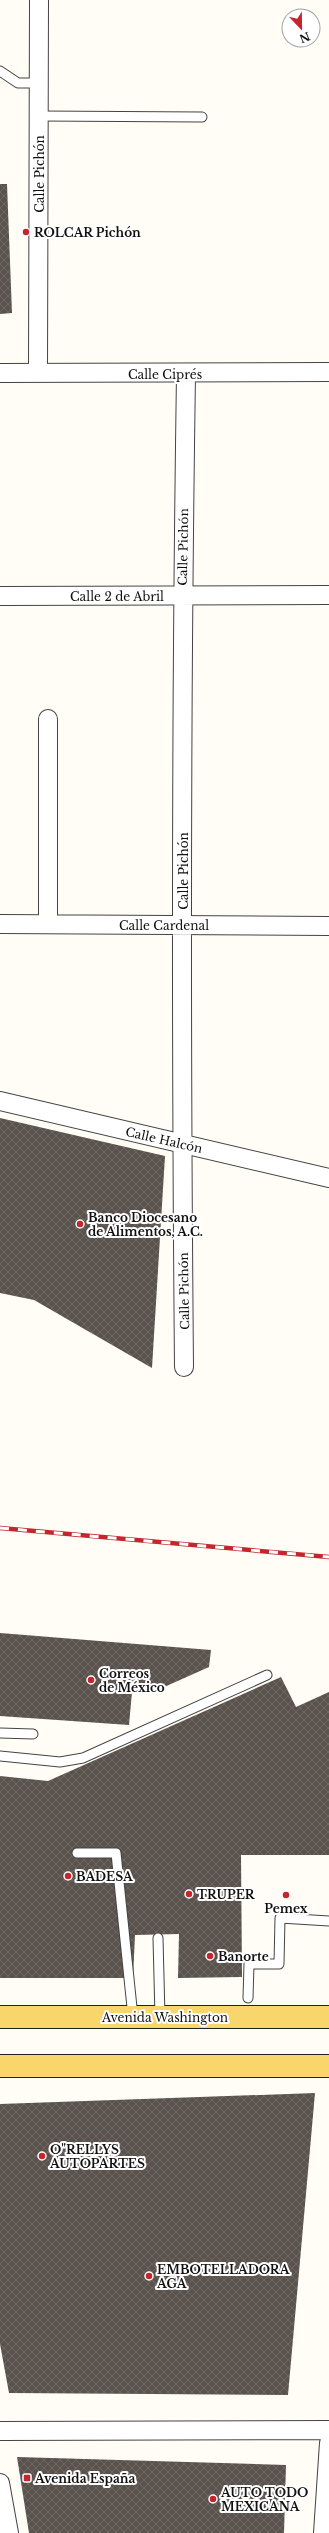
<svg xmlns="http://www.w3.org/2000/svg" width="329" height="2533" font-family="'Libre Baskerville',serif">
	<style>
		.building { fill: url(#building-cross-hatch) }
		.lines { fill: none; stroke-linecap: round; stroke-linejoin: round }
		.service-casing { stroke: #444; stroke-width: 11 }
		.minor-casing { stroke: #444; stroke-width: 20 }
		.primary-casing { stroke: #222; stroke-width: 24 }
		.service { stroke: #fff; stroke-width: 9 }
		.minor { stroke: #fff; stroke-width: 18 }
		.primary { stroke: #f9d66b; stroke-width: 22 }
		.rail-casing { stroke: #c4262e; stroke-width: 4.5 }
		.rail { stroke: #fff; stroke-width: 3; stroke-dasharray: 9; stroke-linecap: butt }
		.poi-dot { fill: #c4262e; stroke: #fff; stroke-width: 1.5 }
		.labels { text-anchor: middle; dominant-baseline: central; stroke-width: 4; stroke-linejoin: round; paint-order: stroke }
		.street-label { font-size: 12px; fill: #111; stroke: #fff }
		.poi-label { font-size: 12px; font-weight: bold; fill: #111; stroke: #fff; text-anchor: start }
	</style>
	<defs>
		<pattern id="building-cross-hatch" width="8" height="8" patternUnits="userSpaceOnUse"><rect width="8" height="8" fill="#5a524d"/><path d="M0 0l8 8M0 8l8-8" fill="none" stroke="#6d6662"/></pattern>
	</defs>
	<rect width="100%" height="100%" fill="#fffdf5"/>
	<path class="building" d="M0,184h7l5,129 -12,1z
		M0,1118l165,38 -13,212 -118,-68 -34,-7z
		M0,1633l211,17 -2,17 -56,25h-21l-3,33 -129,-9z
		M281,1677l15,30 33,-15v163h-88l1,122 -64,1 1,-44 -44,1 -2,43h-133v-202l48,5z
		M315,2093l-27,302 -279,-2 -9,-49v-240z
		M17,2457l269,8 -2,68h-255z"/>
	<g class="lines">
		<defs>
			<path id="service" d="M0,71l18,12h21
				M39,116l163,1
				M0,1733l33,1
				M0,1756l60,6 23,-4 184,-83
				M77,1853h39l17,164
				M158,1938l2,79
				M248,1998l1,-34h30l1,-46 49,3"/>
			<path id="minor" d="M38,372l1,-372
				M0,373l329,-1
				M0,596l329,-1
				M48,719v205
				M0,924l329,2
				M0,1101l329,77
				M184,1367c-3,-331 -3,-662 2,-993
				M0,2431l329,-1
				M0,2483l9,50
				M323,2533l6,-90"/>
			<path id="primary" d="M0,2017h329
				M0,2066h329"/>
		</defs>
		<use href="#service" class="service-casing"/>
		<use href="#minor" class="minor-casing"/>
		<use href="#primary" class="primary-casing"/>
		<use href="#service" class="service"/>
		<use href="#minor" class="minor"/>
		<use href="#primary" class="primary"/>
		<defs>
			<path id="rail" d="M0,1528l329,29"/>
		</defs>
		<use href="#rail" class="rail-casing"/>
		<use href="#rail" class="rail"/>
	</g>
	<g class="poi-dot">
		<circle cx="26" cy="232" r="4"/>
		<circle cx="80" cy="1224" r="4"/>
		<circle cx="91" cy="1680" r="4"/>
		<circle cx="68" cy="1876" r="4"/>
		<circle cx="189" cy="1894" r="4"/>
		<circle cx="286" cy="1895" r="4"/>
		<circle cx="210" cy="1956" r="4"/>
		<circle cx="42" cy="2156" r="4"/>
		<circle cx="149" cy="2276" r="4"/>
		<rect x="23" y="2474" width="8" height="8" rx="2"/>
		<circle cx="213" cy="2499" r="4"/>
	</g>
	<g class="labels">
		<g class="street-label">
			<text transform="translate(39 174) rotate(-90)">Calle Pichón</text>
			<text x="165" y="374">Calle Ciprés</text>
			<text transform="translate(183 547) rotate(-89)">Calle Pichón</text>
			<text x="117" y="596">Calle 2 de Abril</text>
			<text transform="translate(183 871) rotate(-90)">Calle Pichón</text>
			<text x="164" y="925">Calle Cardenal</text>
			<text transform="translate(164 1140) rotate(13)">Calle Halcón</text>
			<text transform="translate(184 1291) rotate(-91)">Calle Pichón</text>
			<text x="165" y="2017">Avenida Washington</text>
		</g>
		<g class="poi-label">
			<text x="34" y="232">ROLCAR Pichón</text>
			<text x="88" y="1217">Banco Diocesano<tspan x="88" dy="14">de Alimentos, A.C.</tspan></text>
			<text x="99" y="1673">Correos<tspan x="99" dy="14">de México</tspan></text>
			<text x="76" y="1876">BADESA</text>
			<text x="197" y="1894">TRUPER</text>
			<text x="286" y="1908" text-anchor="middle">Pemex</text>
			<text x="218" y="1956">Banorte</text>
			<text x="50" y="2149">O"RELLYS<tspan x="50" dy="14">AUTOPARTES</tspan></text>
			<text x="157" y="2269">EMBOTELLADORA<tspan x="157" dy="14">AGA</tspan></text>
			<text x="35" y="2478">Avenida España</text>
			<text x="221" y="2492">AUTO TODO<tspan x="221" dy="14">MEXICANA</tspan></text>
		</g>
	</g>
	<g transform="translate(301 28) rotate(158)"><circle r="19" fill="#ffffff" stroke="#a0a0a0"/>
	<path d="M0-3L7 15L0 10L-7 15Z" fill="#c4262e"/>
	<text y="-6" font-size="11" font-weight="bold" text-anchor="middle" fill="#111111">N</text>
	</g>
</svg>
